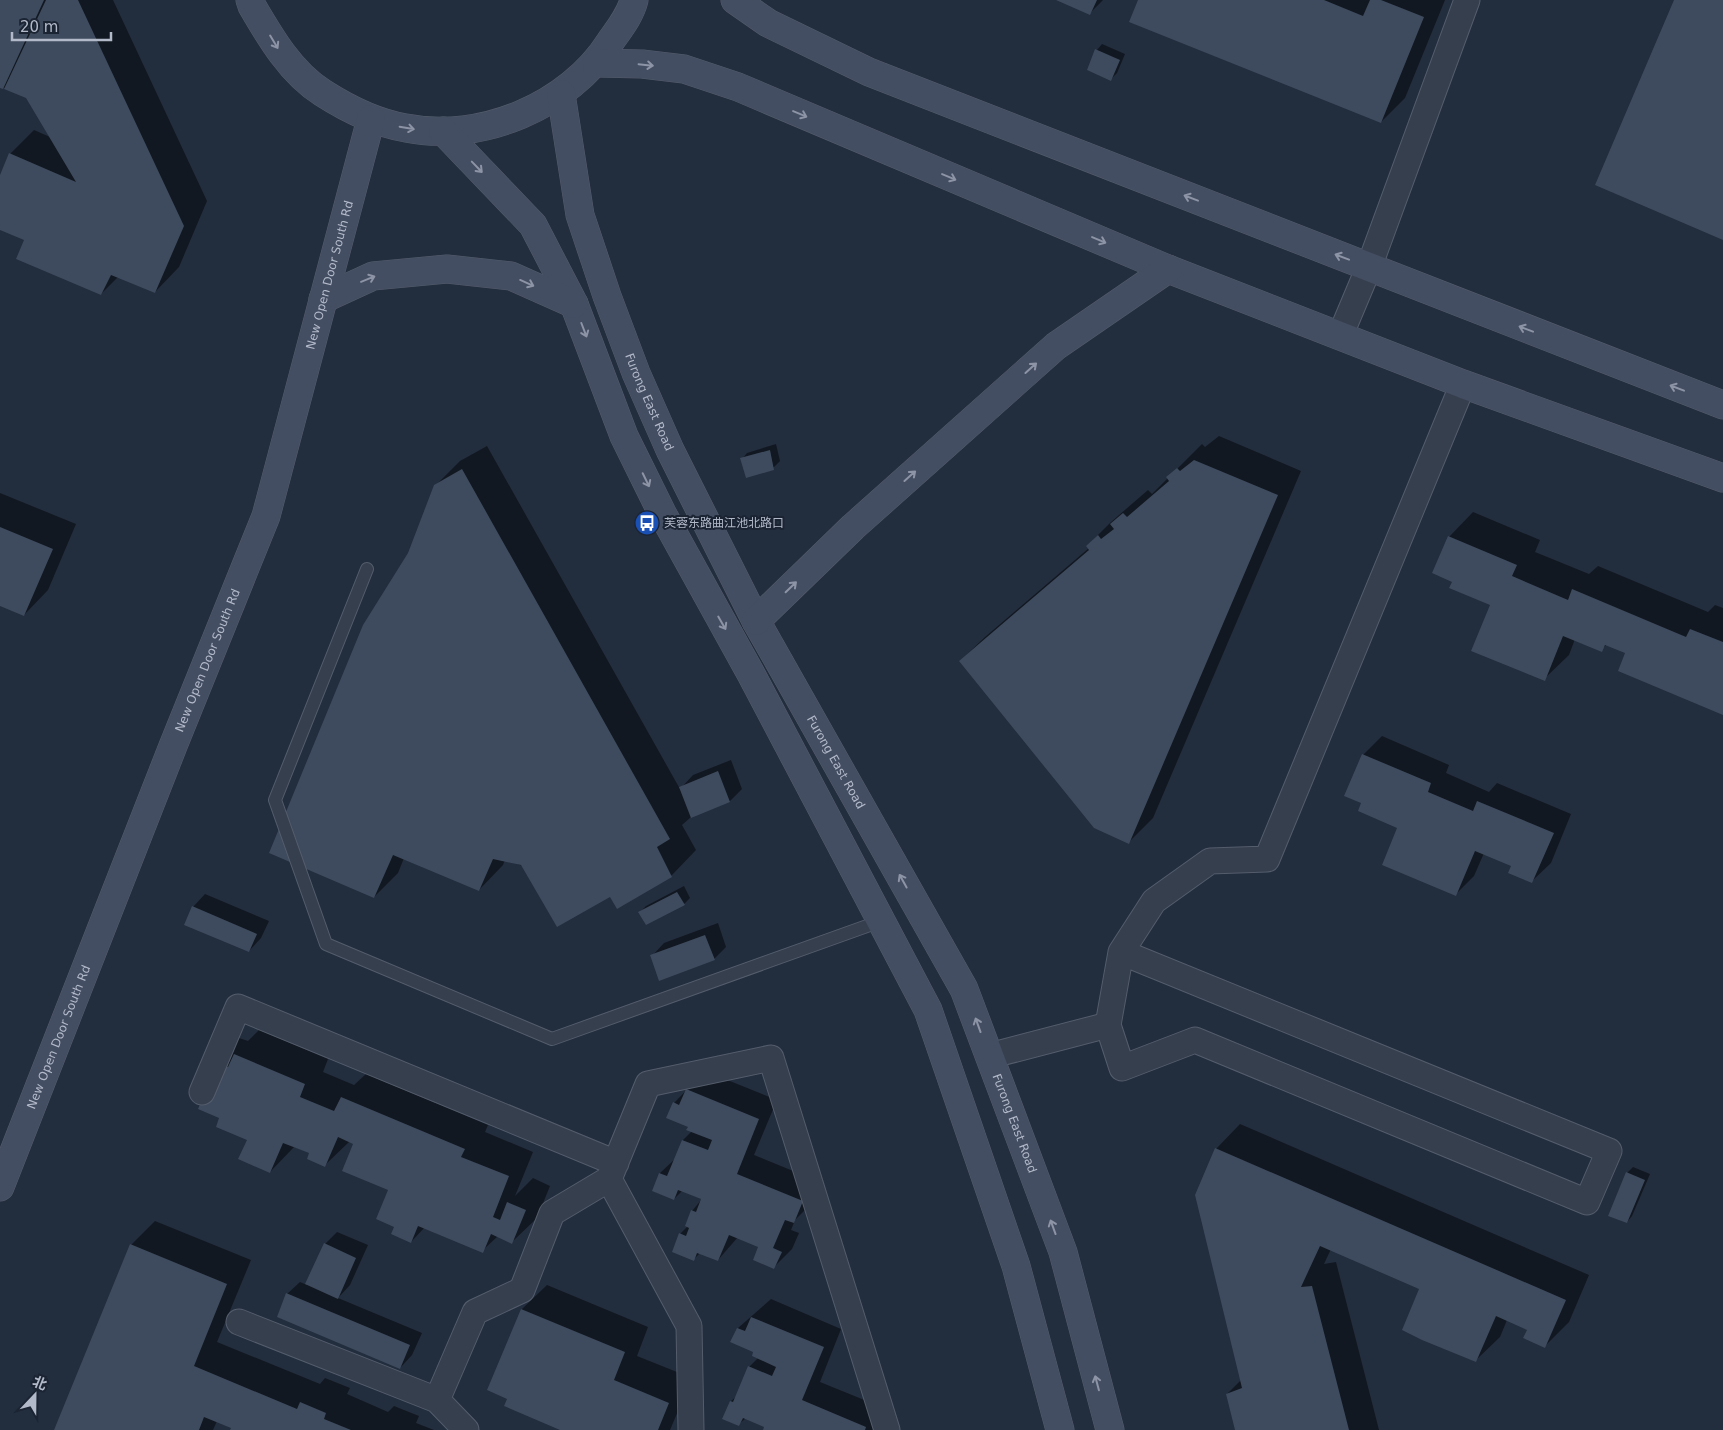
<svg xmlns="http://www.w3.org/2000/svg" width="1723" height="1430" font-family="'DejaVu Sans','Noto Sans SC',sans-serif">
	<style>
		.shadow { fill: #0007 }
		.building { fill: #3e4b5e }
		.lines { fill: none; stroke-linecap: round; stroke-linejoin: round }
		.lane-casing { stroke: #545d6c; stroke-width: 14 }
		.street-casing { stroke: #545d6c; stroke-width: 27 }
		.secondary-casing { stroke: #545d6c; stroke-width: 29 }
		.lane { stroke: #363f4e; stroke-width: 12 }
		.street { stroke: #363f4e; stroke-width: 25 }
		.secondary { stroke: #444e62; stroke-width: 28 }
		.oneway { stroke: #8c94a6 }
		.labels { text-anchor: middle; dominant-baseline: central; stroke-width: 4; stroke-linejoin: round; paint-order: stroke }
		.street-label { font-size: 12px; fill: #b2baca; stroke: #1b2433 }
		.poi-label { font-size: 12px; fill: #b2baca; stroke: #1b2433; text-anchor: start }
	</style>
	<rect width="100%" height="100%" fill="#222d3e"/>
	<path class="shadow" d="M0,0h113l94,201 -28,66 -24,25 -37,-15 -17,17 -75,-55 -26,-10v-51l10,-24 24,-24 16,7 -23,-40 -27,-11z
		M1058,0h45l-13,13z
		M1139,0h306l-40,98 -24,24z
		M1102,44l23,10 -8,19 -6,6 -14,-29z
		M1219,436l82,35 -148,347 -25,25 -168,-182 25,-24 104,-89 -2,-2 24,-24 37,-32 4,4 50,-50 3,3z
		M776,444l4,17 -6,6 -27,9 -5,-17 5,-6z
		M487,446l193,343 13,-14 38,-15 11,29 -12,12 -39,16 -9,8 14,25 -24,25 -54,32 -8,-12 -105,-35 -2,5 -24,25 -75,-32 -6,15 -24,24 35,-344 26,-67 25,-25z
		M0,493l76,31 -28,66 -24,25 -24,-10z
		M1473,512l67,28 -5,12 54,22 9,-8 110,46 7,-7 8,3v106l-96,-61 -20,-9 -6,6 -26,-11 -6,16 -25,24 -52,-74 -39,-24 -4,-44z
		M1382,736l67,29 -3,8 43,19 8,-9 74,31 -20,49 -19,18 -19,-15 -29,-13 -10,23 -19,19 -56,-67 -36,-25v-48z
		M684,886l6,12 -6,6 -44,8 6,-6z
		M205,894l64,27 -8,17 -12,13 -56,-44z
		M718,923l8,24 -12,12 -62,-3 12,-13z
		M259,1030l69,29 -5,13 31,13 12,-11 122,51 -3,7 48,20 -18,44 18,-18 17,8 -13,32 -25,24 -14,-6 -16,15 -57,-24 -14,15 -16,-16 -5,-36 -35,-47 -5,-2 -25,24 -14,-12 -17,-6 -24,25 -22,-33 -27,-22 -7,-55 25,-24 9,3z
		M705,1071l72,29 -23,55 66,27 -8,21 -17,17 -4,10 8,3 -7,16 -18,18 -14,-21 -22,-9 -20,23 -18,-7 -6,6 -21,-8 7,-17 8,-8 4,-15 10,-12 -20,-8 -8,8 -21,-8 7,-18 16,-15 7,-18 9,-9 -18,-28z
		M1240,1124l349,151 -20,47 -24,24 -17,-16 -21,-10 -7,17 -25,24 -54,-73 -90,-39 -7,15 12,-2 43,168h-143l-9,-36 14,-14 -25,-231z
		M1633,1167l17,7 -18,42 -5,6v-49z
		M155,1221l96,39 -34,82 103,42 5,-6 25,10 -3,6 41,18 6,-6 25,10 -3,7 18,7h-203l1,-3 -15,-6 -4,9h-158l76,-185z
		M337,1232l31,13 -18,40 -12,13 84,35 -10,22 -12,13 -113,-74 13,-12 7,3 18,-41z
		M547,1285l101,42 -11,29 55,22 -22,52h-106l-55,-32 -20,-8 33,-81z
		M771,1299l70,30 -21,53 64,26 -10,22h-110l2,-4 -20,-8 -7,6 -8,-23 7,-6 11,-28 9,-9 -20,-30z"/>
	<path class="building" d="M0,0h44l-41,89 -3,-1z
		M46,0h32l106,226 -29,67 -44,-18 -10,20 -85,-36 8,-19 -24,-10v-55l9,-22 67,29 -50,-84 -22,-9z
		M1056,0h41l-7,15z
		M1138,0h186l39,16 7,-16h11l43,17 -43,106 -252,-101z
		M1674,0h49v240l-128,-55z
		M1095,49l25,11 -9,21 -24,-11z
		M770,450l4,20 -28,8 -6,-20z
		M1194,460l84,35 -149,349 -35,-16 -135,-167 130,-111 -3,-4 12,-11 3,4 13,-10 -4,-5 13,-11 4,4 42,-36 -3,-4 11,-9 3,3z
		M462,469l208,370 -13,8 15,30 -55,32 -7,-12 -53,30 -36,-62 -28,-6 -14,32 -86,-36 -19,43 -105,-45 94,-228 45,-72 26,-68z
		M0,527l53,22 -29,67 -24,-10z
		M1448,536l69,29 -5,11 56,24 4,-11 114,48 4,-8 33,13v73l-105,-44 7,-18 -20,-8 -3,7 -39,-16 -18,45 -74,-30 19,-46 -41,-17 3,-6 -20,-9z
		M1362,754l69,29 -3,9 45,19 4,-10 77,32 -22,50 -24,-10 3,-7 -36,-15 -19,45 -74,-31 15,-37 -39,-17 3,-8 -17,-7z
		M718,771l12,31 -39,16 -12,-31z
		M677,892l8,13 -39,20 -8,-13z
		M192,906l65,28 -8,18 -65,-27z
		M705,935l10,25 -56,21 -9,-26z
		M234,1054l71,30 -5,13 34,14 7,-14 124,52 -4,8 48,19 -16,41 7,3 7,-18 19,8 -14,34 -21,-10 -8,19 -65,-27 -7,17 -20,-9 3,-7 -18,-8 12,-29 -46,-19 11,-27 -15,-7 -13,30 -18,-8 2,-6 -26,-10 -13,30 -32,-14 9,-19 -31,-13 3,-9 -21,-9 11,-26 4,-22 15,6z
		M686,1089l73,30 -22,55 66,27 -9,22 -9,-3 -12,28 9,4 -8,17 -21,-9 5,-13 -29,-12 -11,26 -21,-8 -3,8 -22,-9 7,-19 7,3 3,-8 -4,-2 6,-16 5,2 5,-13 -23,-9 -4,10 -22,-9 7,-18 8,3 15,-36 26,10 4,-10 -26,-10 2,-3 -22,-9 7,-16 6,3z
		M1215,1148l351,152 -21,48 -22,-10 4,-8 -31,-14 -20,46 -54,-22 -20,-10 17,-41 -99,-43 -19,41 11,-1 37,144h-114l-9,-36 16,-6 -47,-193z
		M1626,1172l19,8 -18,43 -19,-7z
		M324,1243l32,15 -18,41 -33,-15z
		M130,1244l97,40 -33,82 103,43 3,-7 26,11 -2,6 27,11h-121l1,-2 -27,-11 -5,13h-145z
		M286,1293l124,52 -10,24 -123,-52z
		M521,1309l104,43 -11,28 55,23 -11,27h-98l-56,-24 3,-7 -20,-9z
		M751,1317l73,30 -22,53 64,27 -1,3h-102l1,-3 -21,-9 -4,8 -17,-7 8,-18 3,1 15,-36 24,10 4,-9 -24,-11 1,-4 -23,-10 7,-14 8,3z"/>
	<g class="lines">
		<defs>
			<path id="lane" d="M367,569l-92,231 51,144 226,95 329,-118"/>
			<path id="street" d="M1340,336l29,-69 98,-267
				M1108,1025l14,43 73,-28 392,162 22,-51 -488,-199
				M989,1056l119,-31 13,-73 33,-51 56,-40 57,-2 196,-475
				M202,1092l36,-85 378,156
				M239,1322l198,78 29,30
				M437,1400l38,-88 47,-22 30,-77 57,-34
				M691,1430l-2,-104 -80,-147 39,-95 123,-26 116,372"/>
			<g id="secondary">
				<path d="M250,0l2,6c18,31 39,67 71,87 25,16 53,30 83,35 75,15 163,-22 204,-86 9,-13 20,-26 24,-42"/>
				<path d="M735,0l33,23 101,49 854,333"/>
				<path d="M597,63l45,1 42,5 54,18 430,182 295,115 260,94"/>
				<path id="s1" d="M561,94l19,121 27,81 29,77 34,77 86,171 208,368 99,263 47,178"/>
				<path d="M443,131l90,94 41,79 50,132 38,77 89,161 177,336 88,256 44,164"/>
				<path d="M323,299l50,-23 74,-7 64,7 63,28"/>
				<path d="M756,621l97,-94 203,-181 112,-77"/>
				<path id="s2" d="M0,1187l173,-441 93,-230 105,-397"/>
			</g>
		</defs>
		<use href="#lane" class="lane-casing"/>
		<use href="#street" class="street-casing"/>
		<use href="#secondary" class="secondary-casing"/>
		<use href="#lane" class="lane"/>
		<use href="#street" class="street"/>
		<use href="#secondary" class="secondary"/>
	</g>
	<defs><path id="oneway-shaft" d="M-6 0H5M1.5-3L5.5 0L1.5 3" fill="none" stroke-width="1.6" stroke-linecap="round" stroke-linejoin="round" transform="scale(1.25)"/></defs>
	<g class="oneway">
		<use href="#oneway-shaft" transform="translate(274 42) rotate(59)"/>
		<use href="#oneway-shaft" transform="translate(646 65) rotate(6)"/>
		<use href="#oneway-shaft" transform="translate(800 114) rotate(23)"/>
		<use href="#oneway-shaft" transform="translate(407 128) rotate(10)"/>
		<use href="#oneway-shaft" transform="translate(477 167) rotate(46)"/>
		<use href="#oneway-shaft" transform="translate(949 177) rotate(23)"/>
		<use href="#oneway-shaft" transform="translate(1191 198) rotate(-159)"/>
		<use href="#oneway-shaft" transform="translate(1099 240) rotate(23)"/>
		<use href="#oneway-shaft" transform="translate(1342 257) rotate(-159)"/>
		<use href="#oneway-shaft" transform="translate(368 279) rotate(-22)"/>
		<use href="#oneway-shaft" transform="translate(527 283) rotate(24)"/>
		<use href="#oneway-shaft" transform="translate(1526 329) rotate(-159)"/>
		<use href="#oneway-shaft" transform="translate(584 330) rotate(69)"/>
		<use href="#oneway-shaft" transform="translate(1031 368) rotate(-42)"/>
		<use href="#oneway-shaft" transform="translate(1677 388) rotate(-159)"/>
		<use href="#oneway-shaft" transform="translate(910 476) rotate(-42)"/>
		<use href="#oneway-shaft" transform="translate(646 480) rotate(64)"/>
		<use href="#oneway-shaft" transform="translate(791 587) rotate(-44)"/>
		<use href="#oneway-shaft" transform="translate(722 623) rotate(60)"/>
		<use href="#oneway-shaft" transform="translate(903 881) rotate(-119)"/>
		<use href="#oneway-shaft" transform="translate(978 1025) rotate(-110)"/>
		<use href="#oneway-shaft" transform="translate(1053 1227) rotate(-110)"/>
		<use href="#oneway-shaft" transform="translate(1097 1383) rotate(-105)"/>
	</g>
	<defs>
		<symbol id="bus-disc" viewBox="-11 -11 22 22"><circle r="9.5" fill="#1a4fb4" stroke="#1b2433"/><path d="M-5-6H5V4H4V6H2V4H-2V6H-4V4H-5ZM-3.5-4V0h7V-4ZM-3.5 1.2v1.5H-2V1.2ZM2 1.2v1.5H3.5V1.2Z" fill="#fff"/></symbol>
	</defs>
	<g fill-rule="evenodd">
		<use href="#bus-disc" x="633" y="509" width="28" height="28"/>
	</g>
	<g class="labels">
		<g class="street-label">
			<text stroke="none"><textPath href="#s2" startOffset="971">New Open Door South Rd</textPath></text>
			<text stroke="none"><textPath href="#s1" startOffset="322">Furong East Road</textPath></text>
			<text stroke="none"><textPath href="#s2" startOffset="566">New Open Door South Rd</textPath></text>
			<text stroke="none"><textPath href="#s1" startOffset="728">Furong East Road</textPath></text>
			<text stroke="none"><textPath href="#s2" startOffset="161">New Open Door South Rd</textPath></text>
			<text stroke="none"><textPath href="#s1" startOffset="1132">Furong East Road</textPath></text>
		</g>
		<g class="poi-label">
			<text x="664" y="523">芙蓉东路曲江池北路口</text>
		</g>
	</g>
	<g transform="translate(35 1395) rotate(22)" stroke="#1b2433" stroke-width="4" paint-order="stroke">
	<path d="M0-4L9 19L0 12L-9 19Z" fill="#b2baca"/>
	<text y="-8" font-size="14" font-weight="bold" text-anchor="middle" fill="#b2baca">北</text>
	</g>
	<path d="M12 32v8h99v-8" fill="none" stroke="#b2baca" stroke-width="2.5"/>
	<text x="20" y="32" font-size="15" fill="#b2baca" stroke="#1b2433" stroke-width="4" paint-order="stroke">20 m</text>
</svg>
